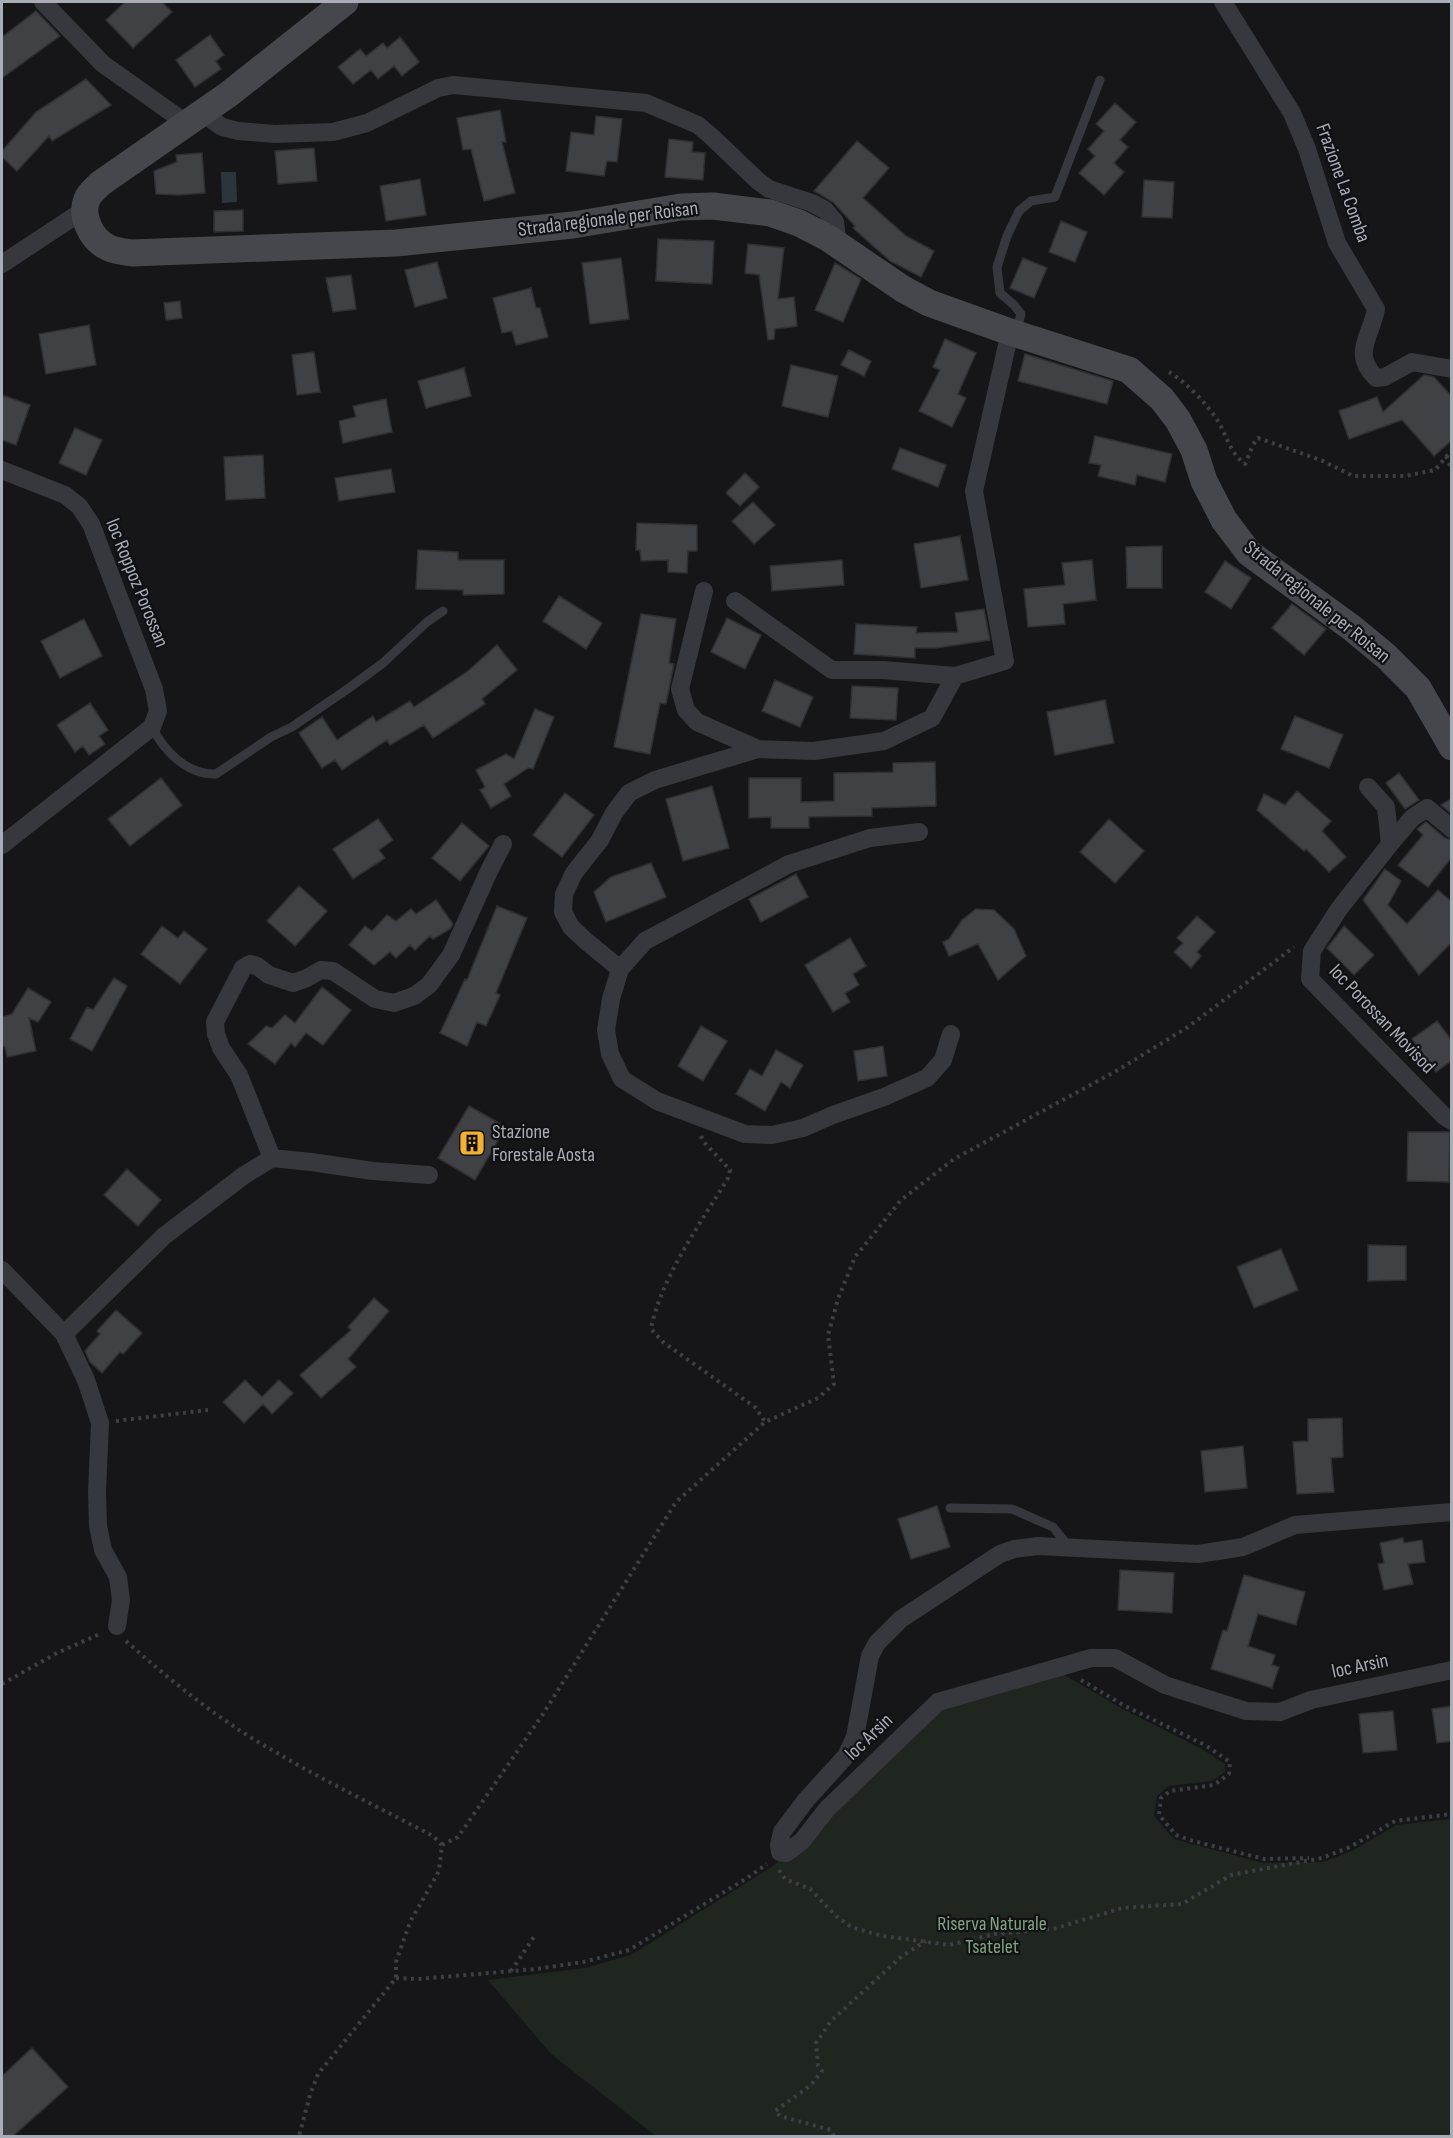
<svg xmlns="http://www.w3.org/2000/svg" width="1453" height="2138" font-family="'Sofia Sans Condensed',sans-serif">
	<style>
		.green { fill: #1e261f }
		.water { fill: #2c353c }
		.building { fill: #404145; stroke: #303034; stroke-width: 1.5 }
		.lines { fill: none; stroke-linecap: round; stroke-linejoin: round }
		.path { stroke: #3d3f44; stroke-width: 4; stroke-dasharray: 3 4.5; stroke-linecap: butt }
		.lane { stroke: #37383d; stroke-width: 9 }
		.street { stroke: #37383d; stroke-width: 18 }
		.secondary { stroke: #45474d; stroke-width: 27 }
		.labels { text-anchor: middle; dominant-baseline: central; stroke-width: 4.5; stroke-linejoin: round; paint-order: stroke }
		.street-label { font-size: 20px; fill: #a8adb8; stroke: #111113 }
		.poi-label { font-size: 20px; fill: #a8adb8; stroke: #111113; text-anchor: start }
		.park-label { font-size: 20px; fill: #7fa381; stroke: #111113 }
	</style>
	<rect width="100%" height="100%" fill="#161618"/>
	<path class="green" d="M1061,1673l62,36 79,40 23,15v8l-13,9 -43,5 -12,10 -3,20 20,23 89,24 60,-1 29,-11 44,-26 55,-6v317h-795l-105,-82 -63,-74 97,-12 46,-13 142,-89 169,-158z"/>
	<path class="water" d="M221,172h15l1,30 -15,1z"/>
	<path class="building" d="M125,2h37l10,10 -39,36 -27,-28z
		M36,11l24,25 -58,42v-41z
		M210,35l14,20 -8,6 5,8 -26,18 -19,-27z
		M400,37l19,25 -17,14 -8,-10 -16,13 -7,-9 -18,14 -15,-17 22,-18 6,7 17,-13 4,5z
		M86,79l25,26 -59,36 -3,-5 -32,35 -15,-14v-6l34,-39z
		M1115,103l21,19 -16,18 8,7 -14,16 10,9 -20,23 -25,-22 16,-17 -7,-7 16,-18 -8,-7z
		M500,110l6,32h-4l13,51 -31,8 -13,-52 -8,1 -6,-32z
		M596,116l26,3 -5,43 -10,-1 -3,15 -38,-5 5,-39 23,3z
		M669,139l24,3 -1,10 13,1 -2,27 -38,-3z
		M857,141l32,27 -26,30 43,38 28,15 -13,26 -31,-16 -37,-33 2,-2 -22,-24 -19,-11z
		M314,148l3,33 -39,3 -3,-33z
		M202,153l3,40 -26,2 -23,-1 -2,-23 23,-9 -1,-7z
		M420,179l6,36 -40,6 -6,-35z
		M1144,180l30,2 -2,36 -30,-1z
		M243,210v21l-29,1v-21z
		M1061,221l26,11 -12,30 -26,-10z
		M658,239l56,2 -2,43 -56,-3z
		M748,244l36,4 -6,51 16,-2 3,29 -22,3 -1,10 -6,1 -9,-65 -14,-2z
		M621,258l8,61 -39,5 -8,-61z
		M1023,258l24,10 -13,30 -24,-10z
		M437,262l10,36 -32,9 -10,-37z
		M835,263l26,16 -18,43 -28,-12z
		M351,275l5,34 -23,3 -7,-34z
		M531,288l5,20h4l8,29 -32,8 -4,-14 -10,2 -9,-35z
		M180,301l2,17 -16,2 -2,-17z
		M89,325l7,40 -50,9 -7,-40z
		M945,339l31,14 -18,41 8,4 -14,29 -33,-16 21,-41 -7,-3z
		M849,350l22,11 -7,15 -23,-11z
		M314,352l6,40 -23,3 -5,-40z
		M1025,354l88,27 -6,23 -89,-23z
		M791,365l47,11 -10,41 -46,-11z
		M464,368l7,28 -45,12 -8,-27z
		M1424,375l10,2 18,20v43l-18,16 -32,-36 -53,19 -10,-28 38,-14 6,15z
		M2,395l28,10 -14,40 -14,-5z
		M386,399l6,33 -49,11 -4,-22 17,-4 -3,-11z
		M75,428l27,12 -16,35 -27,-12z
		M1095,436l77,18 -7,28 -28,-7 -2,10 -37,-9 3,-11 -12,-2z
		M900,448l46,17 -8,22 -46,-18z
		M263,455l2,43 -39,2 -2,-43z
		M391,469l4,23 -56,9 -4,-23z
		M745,473l14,14 -19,19 -14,-13z
		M753,502l22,23 -21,19 -22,-23z
		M637,523l60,2v26h-9l-1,22 -19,-1v-12l-27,1 -1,-11h-4z
		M960,536l8,44 -47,8 -7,-44z
		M1162,546v42h-35l-1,-41z
		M418,550l40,2v8h46v34l-41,1v-5l-47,-1z
		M842,560l2,25 -72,6 -2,-25z
		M1092,560l4,40 -33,4 2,20 -37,3 -4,-38 41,-4 -3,-22z
		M1225,561l26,17 -20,31 -26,-17z
		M559,596l43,27 -16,26 -43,-28z
		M1292,604l34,25 -22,26 -32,-27z
		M984,609l6,31 -54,8h-21v10l-61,-4 2,-30 61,3 -1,6 42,-1 -3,-19z
		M641,614l35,5 -7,44 5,1 -8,40 -6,-1 -10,51 -36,-7z
		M727,618l34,17 -16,34 -34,-17z
		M84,619l18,37 -42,22 -19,-37z
		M497,645l20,25 -35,29 3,5 -52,34 -9,-13 -34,20 -3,-5 -45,30 -7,-10 -13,8 -23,-35 23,-16 15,23 36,-24 3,6 34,-21 4,6 54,-36z
		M775,680l38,17 -13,30 -38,-16z
		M852,686l46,2 -2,32 -46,-2z
		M1105,700l9,43 -59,12 -8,-43z
		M90,703l18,27 -9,6 6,8 -16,11 -6,-9 -8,6 -18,-27z
		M535,709l19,8 -21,52 -5,-1 -24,16 7,12 -20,12 -11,-18 5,-3 -9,-17 30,-16 8,5z
		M1295,716l48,19 -14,33 -48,-19z
		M935,762l1,44 -64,2v8l-63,1v11h-38v-11l-22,1v-40h52v24l33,-1v-28l59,-1v-9z
		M1399,773l20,27 -14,9 -19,-26z
		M161,778l21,27 -52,41 -22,-27z
		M712,786l17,62 -46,13 -17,-62z
		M1297,791l34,30 -9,10 24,26 -17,15 -23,-23 -2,2 -47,-41 7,-16 21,11z
		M565,793l29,22 -32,42 -29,-22z
		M1452,798v16l-11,-9z
		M378,819l15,21 -14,10 6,8 -32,21 -20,-30z
		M1109,819l35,32 -29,32 -35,-31z
		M1426,822l19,16 7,2v17l-24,30 -30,-22 25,-30 -6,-6z
		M462,823l27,23 -29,35 -28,-23z
		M651,863l15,34 -60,25 -12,-30 17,-15z
		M1385,869l16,12 -13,24 19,19 31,-34 14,12v40l-33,33 -56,-75z
		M796,874l12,23 -47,25 -12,-23z
		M299,886l28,25 -32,35 -28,-25z
		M436,900l17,24 -3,5 -17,10 -3,-3 -15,14 -5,-5 -14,13 -6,-6 -16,13 -25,-20 16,-19 7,5 15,-16 9,6 15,-12 5,5z
		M497,906l30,12 -31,75 4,2 -14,31 -9,-4 -10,24 -27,-13 25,-54 2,1z
		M976,909l18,1 20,19 12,27 -28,24 -20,-36 -29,12 -6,-14 6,-3 13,-19z
		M1197,916l18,16 -18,20 4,4 -10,12 -17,-16 9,-9 -6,-5z
		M162,926l16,12 6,-7 23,18 -27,35 -39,-30z
		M1344,926l30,29 -20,20 -27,-27z
		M850,938l16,28 -13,8 6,11 -14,8 5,9 -17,10 -28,-47z
		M114,978l13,8 -35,65 -22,-12 17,-32 6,3z
		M322,987l29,23 -28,35 -17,-12 -11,14 -4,-4 -16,21 -27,-20 18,-18 6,2 13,-13 10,8z
		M28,988l23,14 -13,20 -9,-4 7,33 -29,6 -2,-10 -3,-1v-29l10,-3z
		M1437,1021l15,20v19l-16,12 -24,-33z
		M701,1026l26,15 -24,40 -25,-15z
		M883,1046l4,30 -29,5 -4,-30z
		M776,1050l27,15 -13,23 -9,-6 -16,29 -29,-17 14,-25 12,7z
		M469,1106l37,21 -31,53 -37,-22z
		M1408,1132h42l-1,50 -42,-1z
		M127,1169l34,31 -23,26 -34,-31z
		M1368,1245l38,1v34l-38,1z
		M1281,1249l17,41 -44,18 -17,-41z
		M374,1298l15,13 -41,48 8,8 -35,31 -21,-23 51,-45 -3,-3z
		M116,1310l26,23 -19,21 -3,-2 -18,21 -12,-11 -5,-11 15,-17 -3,-3z
		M245,1380l17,17 17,-17 14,13 -21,21 -9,-10 -19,19 -21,-21z
		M1342,1418l1,39 -12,1 3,34 -37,2 -4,-52 15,-1v-22z
		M1243,1446l4,42 -42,4 -4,-41z
		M937,1506l13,41 -39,12 -13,-40z
		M1403,1538l1,5 18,-3 3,22 -17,2 5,20 -29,6 -6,-26 6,-1 -4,-20z
		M1120,1570l54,3 -2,40 -54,-3z
		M1244,1575l61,17 -9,33 -38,-11 -10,32 27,9 -3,10 7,2 -7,21 -61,-19 12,-39 4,1z
		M1452,1706v35l-15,2 -5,-34z
		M1393,1711l4,39 -34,3 -4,-39z
		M32,2048l36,39 -55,49h-11v-60z"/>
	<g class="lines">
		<path class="path" d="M1169,372c17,10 38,32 49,49 9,15 12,32 27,43 4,-8 7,-20 13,-26l65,23 30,15h52l30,-6 17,-20
			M1446,456l6,14
			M701,1136l2,5 27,29 -2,8c-27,45 -67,99 -77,151l12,13 93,66 9,14
			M116,1421l92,-11
			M126,1641c46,41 93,79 146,109 52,31 108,58 161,86l9,9 -3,26 -29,51 -14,40v16l-78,96 -8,21 -11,41
			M1081,1680l44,26 80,39 25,17 -1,12 -15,11 -44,6 -9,7 -2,17 17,20 17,6 71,18 45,-1
			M2,1684l55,-31 45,-20
			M442,1845l16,-8 85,-123 133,-212 89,-80 53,-24 16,-14 -6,-49 10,-36 17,-42 46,-57 53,-41 164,-89 70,-43 106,-80
			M779,1870l6,9 25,10 26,27 15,11 32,9 66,9 46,-11 58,-5 69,-21 60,-4 49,-29 91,-17 28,-11 45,-26 57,-7
			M511,1971l25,-37
			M396,1978l22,1 118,-10 47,-7 46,-12 118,-72 20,-14
			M834,2136l-3,-6 -51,-14 -5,-5 36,-26 11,-14 -4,-5 -2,-23 15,-22 71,-65 24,-15"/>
		<path class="lane" d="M1014,329l4,-4 3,-11 -7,-9 -14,-12 -3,-26 10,-31 12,-25 12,-10 24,-4 45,-117
			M152,727c12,24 35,48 64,47l55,-37 21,-10 57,-39 34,-25 44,-41 16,-11
			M950,1508l62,1 41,18 17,21"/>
		<path class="street" d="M43,2l60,62 83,59
			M1223,2l69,111 15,36 30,94 39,66c-5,28 -25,44 0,69l9,-1 27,-15 40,7
			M201,112l21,15 16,4 37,3 58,-2 34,-9 71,-35 15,-3 193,18 52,22 14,12 46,44 11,8 43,14 13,7 10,12 3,23
			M2,264l82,-54
			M2,470l63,25 14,11 12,18 63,165 4,22 -6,16 -150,118
			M704,591l-24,98 6,21 11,12 61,27
			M735,601l97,69h51l72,6 50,-15 -31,-170 36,-159
			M1368,787l18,20 4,37 -51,65 -27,42 -2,28 135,138 7,4
			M1390,844l22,-26 15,-10 25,21
			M620,969l25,-28 144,-77 81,-26 49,-6
			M951,1034l-8,26 -16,18 -43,19 -51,18 -30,13 -31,7 -27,-1 -88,-33 -35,-22 -12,-25 -4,-24 5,-31 9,-30 -34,-28 -15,-14 -8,-15 1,-18 10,-21 26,-33 14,-27 15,-20 26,-13 103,-31 56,2 70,-10 48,-23 23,-42
			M272,1158l-33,-83 -18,-27 -5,-14 -1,-12 28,-54 7,-4 7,2 12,9 24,8 14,-5 14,-8 12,1 42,28 19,4 20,-7 15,-11 22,-30 38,-84 14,-27
			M2,1270l62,64 22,46 14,43 -3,69 1,34 5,24 15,27 3,23 -4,26
			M64,1334l100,-98 79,-60 29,-18 39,4 62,9 56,4
			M1452,1512l-157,13 -52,22 -45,7 -160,-8 -24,3 -14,5 -99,65 -24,24 -7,13 -15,81 -9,19 -40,44 -24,32 -3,13 1,7 6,1 16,-12 25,-32 111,-107 153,-44h24l50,27 81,26 34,1 31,-12 141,-30"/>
		<path class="secondary" d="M345,2l-116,92 -128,89c-4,4 -10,9 -13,14 -9,18 3,43 21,51 7,3 16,4 23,5l264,-10 177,-18 108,-18 32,-1 57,7 29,10 29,15 75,51 26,14 81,29 119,38 33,29 16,21 16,30 10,31 20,39 25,33 103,75 35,29 31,31 34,59"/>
	</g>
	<defs>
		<symbol id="building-square" viewBox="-11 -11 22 22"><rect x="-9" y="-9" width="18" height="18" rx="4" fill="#f2b134" stroke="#111113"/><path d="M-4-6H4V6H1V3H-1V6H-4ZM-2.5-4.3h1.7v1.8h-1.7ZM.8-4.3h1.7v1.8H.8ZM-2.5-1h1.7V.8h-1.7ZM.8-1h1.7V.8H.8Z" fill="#111"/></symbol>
	</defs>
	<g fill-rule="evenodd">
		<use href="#building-square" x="457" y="1128" width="30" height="30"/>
	</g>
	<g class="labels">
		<g class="street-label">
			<text transform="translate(1343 183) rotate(70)">Frazione La Comba</text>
			<text transform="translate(608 219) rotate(-7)">Strada regionale per Roisan</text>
			<text transform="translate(137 583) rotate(68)">loc Roppoz Porossan</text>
			<text transform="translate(1317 602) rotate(39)">Strada regionale per Roisan</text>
			<text transform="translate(1382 1019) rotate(46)">loc Porossan Movisod</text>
			<text transform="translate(1360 1666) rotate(-12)">loc Arsin</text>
			<text transform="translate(869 1737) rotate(-44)">loc Arsin</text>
		</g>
		<g class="poi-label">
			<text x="492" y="1132">Stazione<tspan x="492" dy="23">Forestale Aosta</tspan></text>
		</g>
		<g class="park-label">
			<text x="992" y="1924">Riserva Naturale<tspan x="992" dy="23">Tsatelet</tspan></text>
		</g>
	</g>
	<rect width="1453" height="2138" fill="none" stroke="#a8adb8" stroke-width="6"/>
</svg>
